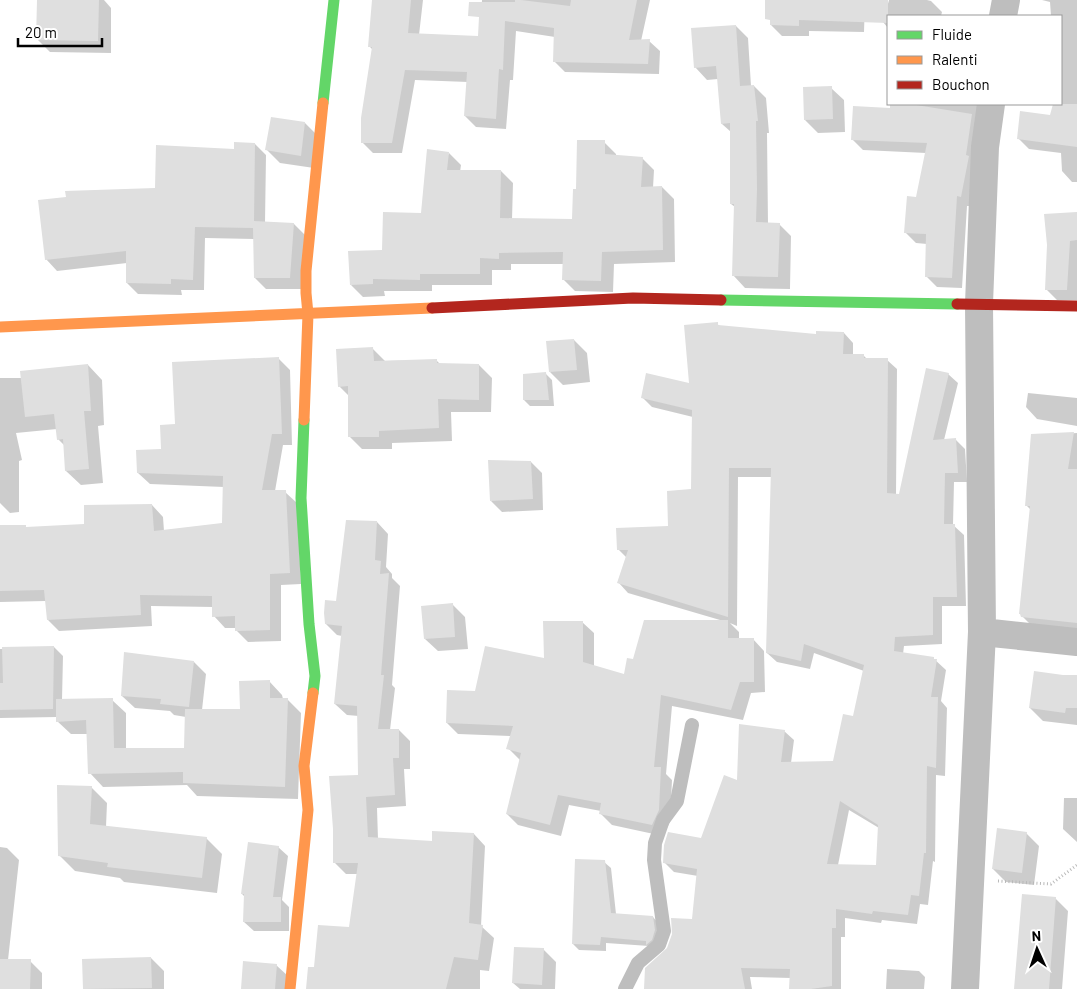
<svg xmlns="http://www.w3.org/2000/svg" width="1077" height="989" font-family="Barlow,sans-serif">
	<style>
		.shadow { fill: #0003; fill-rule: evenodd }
		.building { fill: #dfdfdf; fill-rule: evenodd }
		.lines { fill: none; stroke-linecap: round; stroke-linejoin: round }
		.path { stroke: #b9b9b9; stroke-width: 3; stroke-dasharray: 1 2.5; stroke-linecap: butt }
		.lane { stroke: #bebebe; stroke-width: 14 }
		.street { stroke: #bebebe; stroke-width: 28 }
		.fast { stroke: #63d668; stroke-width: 11 }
		.slow { stroke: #ff974d; stroke-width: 11 }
		.jam { stroke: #b3261e; stroke-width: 11 }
	</style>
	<rect width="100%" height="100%" fill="#fff"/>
	<path class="shadow" d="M38,0h66l7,8v45l-61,-1 -13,-13z
		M374,0h49l-4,35 61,2 2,-37h168l-9,41h8l11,10 -1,23 -94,-2 -11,-11 1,-24 -39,-6 -3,49h-3l-4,49 -30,-2 -11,-11 3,-34 -53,-2 -13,73h-29l-11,-11 11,-92 -4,-4z
		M773,0h92l-1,32 -55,-1v5h-27l-11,-11z
		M889,0h38l4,1 11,11 -1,4h-53v12l-5,-6z
		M1042,0h35v182h-5l-10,-11 -1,-18 -32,-4 -11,-11 33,-22 3,-12h7v-88h-10l-1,-14z
		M736,26l12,12 3,48h3l12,12 3,35h-2l1,91h11l12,12 -1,53 -45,-1 -12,-13 2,-68 -4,-3v-72l-9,-8 -4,-45 -11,1 -12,-13z
		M831,88l13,12 1,32 -27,1 -13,-13z
		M895,104h85l-9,102h-4l-5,82 -25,-1 -10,-10v-33l-11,-1 -11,-11 12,-34 9,-45 -63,-3 -11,-11 43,-29z
		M305,123l13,13 -4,32 -34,-5 -13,-13z
		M604,142l12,12v2l26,2 12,12 -1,18 9,-1 12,12 1,63 -61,2 -1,28 -38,-1 -12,-12 1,-15h-53v6h-19v15h-60v6h-48l1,5 -22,1 -12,-12 32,-34 39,-37 27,-61 12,12 -1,7 41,-1 12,12 -1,37h61l4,-30z
		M255,144l11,11 -1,68 29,1 11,11 -4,54h-35l-11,-11 -1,-39 -49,-1 -1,52h-23l1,5 -44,-1 -11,-11v-20l-70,8 -11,-12 110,-70 79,-39z
		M1077,213v87h-20l-11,-11z
		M717,324l3,2 97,9 27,-2 9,10v12h10l4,4 20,1 10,9 -1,126h4l48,-121 10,9 -14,57h12l9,9 2,33h-13l-1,43 11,10 2,71h-24v38l-38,2 -1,8 30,4 13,12 -5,31 6,7 -2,68 -9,-1 -1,87 -2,-1 -5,44 -8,-1 -3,20 -35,-4 -1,3 -36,-5v19h-4v52h-51l1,-11 -41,-1 2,12h-107l23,-40 25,-28 5,-45 -24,-4 -9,-9 37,-24 36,-57 46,-51 10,9 -3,23h43l20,-46 10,-46 -50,-18 -4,16 -33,-7 -10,-9 5,-176h-34l-1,149 -7,-3 9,9v7h14l11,12 1,41 -14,1 -8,27 -71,-14 -6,68 6,6 -2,42 -7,14 -51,-11 -12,-12 1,-2 -32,-6 -8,31 -43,-11 -11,-11 13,-54 -12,-12 3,-12 -53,-2 -11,-11 29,-31 69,-32 37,-38 12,11v34l31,9 9,-15 86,-41 -92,-27 -9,-10 8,-25 -9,-9 52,-22 22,-36 1,-74 -41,-10 -10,-10 48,-12zM849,810l30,18 -2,38 -39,-1z
		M574,340l13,13 3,29 -27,3 -13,-13z
		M372,348l13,13 51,-1 4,4 39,1 13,13 -1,34h-40l1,29 -60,2v6h-30l-13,-13v-40l-10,-10z
		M278,358l12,12 2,75h-9l-8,46 10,1 12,11 4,81 -20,1v56l-33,1 -12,-12v-2h-11l-11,-12 -1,-9 -62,-1 1,20 -93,5 -11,-11 -2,-19 -46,1v-75l27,1 59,-3 66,-20 11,12 1,14 60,-7v-37l-74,-3 -12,-11 24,-23 14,-24z
		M88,365l14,15 2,45 -6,1 5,57 -22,2 -15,-14 -2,-26 -6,-6 -1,-10 -41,4 6,27 -3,1v51l-9,1 -10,-10v-125h22z
		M545,373l7,7 2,26h-24l-6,-6z
		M1028,393l49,5v28l-40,-7 -11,-12z
		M1077,433v199l-44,-5 -11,-11 9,-106 -5,-5 6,-69z
		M531,462l11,11 1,37 -41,2 -11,-11z
		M377,522l11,12 -2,33 6,7v4l8,8 -8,99 3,3 -5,42h9l11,11v28h-6l2,37 -29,2 1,31 55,3 41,-8 11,12 -4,80 13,12 -5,33 -9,-1v19h-173l8,-20 35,-40 8,-55h-12l-11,-11 24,-87v-60l-12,-1 -12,-11 7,-68 -5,-1 -11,-11z
		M452,604l13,13 3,32 -30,2 -13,-12z
		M54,647l9,9 -1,44h50l14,13v36h59l1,-32 -12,-2 -4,-4 -35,-3 -13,-12 72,-34 12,12 -4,36h39l28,-29 13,14 1,4h4l14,14 -3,86 -101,-3 -10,-11 -84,2 -13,-14 -2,-39h-17l-14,-13v-4l-57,1v-69z
		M1063,676h14v49l-34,-4 -13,-13z
		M91,787l16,16 -1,24 100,11 16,16 -5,39 -93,-11 -4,-4 -45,-7 -16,-16z
		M1064,798h13v44l-14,-13z
		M1026,833l13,13 -5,39 -28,-3 -13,-13z
		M0,847l7,1 12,12 -11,100 22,1 12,12v16h-42z
		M278,847l10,9 -6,44 7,7v24h-35l-10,-9 1,-25 -3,-3z
		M604,862l7,6 5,46 37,3 6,7 2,13 -12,9 -43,-3v8l-27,-1 -6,-6z
		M1055,898l13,13 -6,78h-46z
		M543,949l13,13 -1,27h-35l-7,-6z
		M151,958l13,13v18h-80v-29z
		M276,965l12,11 -2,13h-44z
		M887,969l32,2 6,6 -1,12h-38z"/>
	<path class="building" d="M37,0h62l-1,41 -62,-1z
		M372,0h39l-3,33 70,3 1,-19 -11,-1 1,-14h46v-2h6l49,6 1,-6h66l-8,40 21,-1 -2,25 -95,-2 1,-34 -49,-7 -2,49 -4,-1 -3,50 -32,-3 3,-44 -62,-2 -13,73h-31v-25l11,-71h-4z
		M765,0h123v23l-89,-3v6l-29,-1v-5l-5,-1z
		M736,25l4,61 14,-1 4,36h-2l1,68 -1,33 24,1 -2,54 -46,-1 2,-72h-4v-81l-9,1 -5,-58 -22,2 -3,-40z
		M832,86l1,33 -29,1 -1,-33z
		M890,104h20l62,10 -6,41 3,1 -8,41 -4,-1 -5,82 -27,-1 1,-43 -22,-1 3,-37 9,1 11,-54 -76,-3 2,-34 37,2z
		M1053,104h24v43l-60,-8 3,-28 30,4z
		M271,117l34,5 -4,34 -36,-6z
		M577,140h28v14l38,3 -2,30 21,-1 1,64 -61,2 -1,29 -39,-1 1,-28 -64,1v6l-19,-1v16h-60v6l-47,-1v5l-23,1 -2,-34 34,-1 1,-38 38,1 6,-64 22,3 -2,18h54l-1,48 72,1 1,-30h3z
		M234,142l21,1 -1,78 40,2 -4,55h-36l-1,-50 -58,-1 -2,53 -22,-1v5l-45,-1v-32l-81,9 -7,-60 28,-3 -1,-6 90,-3 1,-43 78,4z
		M1077,212v28l-7,1 -3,49h-22l2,-45 -3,-31z
		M718,322v3l98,9v-3l28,1 -1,22h21v4h24l-1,135 12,1 27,-126 23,5 -16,67 23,-2 2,35h-13l-1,51h11l2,73h-24v38l-38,2 -1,14 40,6v2h3l-6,38h7l-2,71 -9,-2 -1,87h-2l-5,43 -8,-1 -3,20 -35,-4 -1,3 -36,-5v19h-4v58l-21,3h-22l1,-20 -49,-1 4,21h-101l1,-21 22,-20 5,-14 -1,-16 21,1 5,-50 -34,-6 1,-18 4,-13 33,6 23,-63 13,5 2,-56 46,6 -4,32 52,-1 10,-47 10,2 11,-51 -60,-21 -3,17 -35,-8 5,-185h-42l-1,149 -111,-34 11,-33h-11l-1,-22 52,-2 -1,-35 24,-2 1,-79 -51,-12 5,-25 43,10 -5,-58zM840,801l38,24 -2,40 -49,-1z
		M574,339l3,31 -28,2 -3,-31z
		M373,347l1,14 63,-2v4l42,1v36l-41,-1 1,29 -60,3v6h-31v-51l-10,1 -2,-38z
		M279,357l3,77h-10l-10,56h24l4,83 -20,1v56l-35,1v-15l-23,1v-21l-72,-1 1,20 -94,5 -3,-30 -44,1v-66h26v2l58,-3v-19l68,-1 2,27 68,-8 1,-47 -86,-3 -1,-23 25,-1 -1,-24 15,-1 -3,-62z
		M88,364l3,47h-7l5,58 -24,2 -2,-32 -6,1 -3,-26 -29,3 -5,-46z
		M546,372l3,28h-26v-26z
		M1074,432l-6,37h9v154l-56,-6 -1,-3h-1l11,-108h-5l6,-72z
		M488,460l43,1 2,38 -43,2z
		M346,520l31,1 -2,39 6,1 -1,13 9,-1 -8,102h3l-6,54h21v29h-6l2,37 -29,2 2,40 64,4v-10l42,2 -5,90 14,2 -5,35 -24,-3 -8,32h-140l2,-22h6l4,-42 31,2 9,-64h-25v-34l-4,-53 29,-1 -1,-69 -23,-2 8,-78 -17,-2 -1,-11 1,-13 11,1z
		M453,603l2,34 -31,2 -3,-33z
		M644,620h84v18h26v44h-14l-9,28 -70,-15 -7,72h7l-2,43 -7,15 -53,-11 2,-11 -43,-8 -8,30 -44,-11 15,-61 -15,-4 7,-23 -67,-3 1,-33 28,1 10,-45 59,12 -1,-37h40v41l41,12 3,-16 6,1z
		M54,646l-1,63 -53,1v-27h3l-1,-36z
		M124,652l70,9 -5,46 -29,-3 1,-5 -40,-3z
		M1034,671l29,4h14v33h-11l-1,5 -36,-5z
		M270,680v18h18l-3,89 -102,-4v-11l-95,2 -2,-54 -30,2v-23l57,-1 1,50h70l1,-39h55l-1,-28z
		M57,785l35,1 -2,38 117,13 -5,41 -95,-11 1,-4 -50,-7z
		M997,828l30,4 -5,41 -30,-4z
		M248,842l31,4 -6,51h8v25h-38l1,-28h-3z
		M575,859l30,1 6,53 42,3 2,14 -3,10 -6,5v-4l-45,-4 -1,8 -28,-1z
		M1022,894l34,3 -7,92h-35z
		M514,947l30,1 -2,37 -30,-2z
		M151,957l1,31 -69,1 -1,-30z
		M0,959h31l-1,30h-30z
		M243,961l34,3 -2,25h-34z"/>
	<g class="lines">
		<path class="path" d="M998,881l53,3 26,-19"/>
		<path class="lane" d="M625,989l13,-26 21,-18 5,-14 -10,-71 1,-17 8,-23 14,-19 15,-76"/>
		<path class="street" d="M1003,16l3,-16
			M982,632l95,10
			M965,989l17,-357 -3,-328 6,-157 6,-43"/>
		<path class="fast" d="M323,103l11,-103
			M721,300l236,4
			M304,420l-3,78 8,126 6,52 -2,17"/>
		<path class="slow" d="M0,327l432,-19
			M304,420l4,-106 -2,-21v-22l17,-168
			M290,989l18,-179 -4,-44 9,-73"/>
		<path class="jam" d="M957,304l120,2
			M432,308l201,-10 88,2"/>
	</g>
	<rect x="887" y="15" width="175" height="90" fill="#ffffff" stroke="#999999"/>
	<rect x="897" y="31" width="25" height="8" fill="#63d668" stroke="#999999"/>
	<text x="932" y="40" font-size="15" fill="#000000">Fluide</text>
	<rect x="897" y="56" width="25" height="8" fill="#ff974d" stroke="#999999"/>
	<text x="932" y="65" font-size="15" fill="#000000">Ralenti</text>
	<rect x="897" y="81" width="25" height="8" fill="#b3261e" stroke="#999999"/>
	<text x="932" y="90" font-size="15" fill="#000000">Bouchon</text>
	<g transform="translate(1037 949) rotate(357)" stroke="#ffffff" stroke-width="4" paint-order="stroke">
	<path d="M0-4L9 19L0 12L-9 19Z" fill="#000000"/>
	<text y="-8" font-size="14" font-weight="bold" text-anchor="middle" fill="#000000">N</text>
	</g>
	<path d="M18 38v8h84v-8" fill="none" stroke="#000000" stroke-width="2.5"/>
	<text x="25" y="38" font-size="15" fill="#000000" stroke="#ffffff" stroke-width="4" paint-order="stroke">20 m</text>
</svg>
